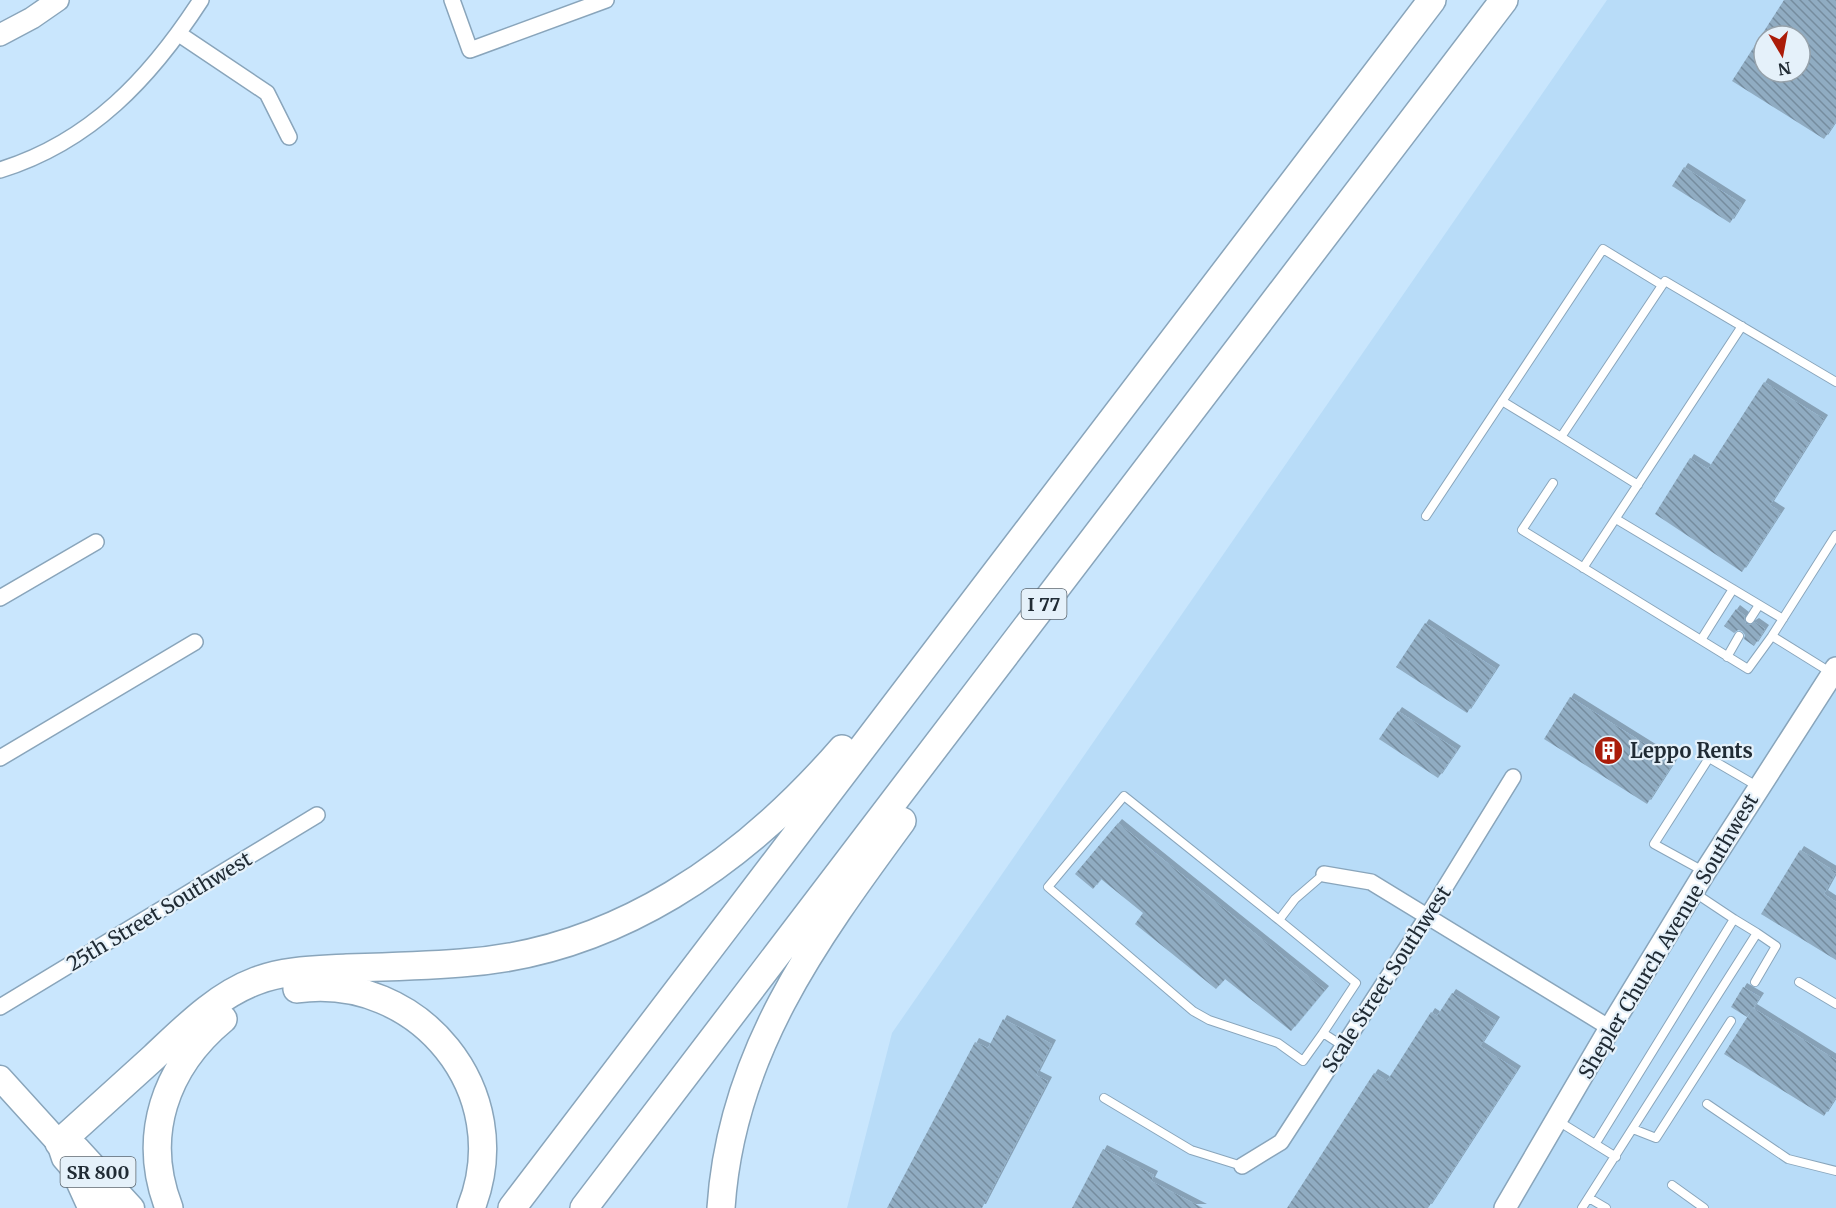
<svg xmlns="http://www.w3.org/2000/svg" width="1836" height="1208" font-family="Merriweather,serif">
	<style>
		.built { fill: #b8dcf8; fill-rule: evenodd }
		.building { fill: url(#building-back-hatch); fill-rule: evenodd; filter: url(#shadow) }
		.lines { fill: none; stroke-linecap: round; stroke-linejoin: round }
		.lane-casing { stroke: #89a5bb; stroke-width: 10 }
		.street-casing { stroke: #89a5bb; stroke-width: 18 }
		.secondary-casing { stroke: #89a5bb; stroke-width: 24 }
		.primary-casing { stroke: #89a5bb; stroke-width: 27 }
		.highway-casing { stroke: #89a5bb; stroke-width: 30 }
		.lane { stroke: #fff; stroke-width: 8 }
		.street { stroke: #fff; stroke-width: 15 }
		.secondary { stroke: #fff; stroke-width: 21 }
		.primary { stroke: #fff; stroke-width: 24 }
		.highway { stroke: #fff; stroke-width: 27 }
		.labels { text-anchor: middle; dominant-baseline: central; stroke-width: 4.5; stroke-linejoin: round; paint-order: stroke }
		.shield { fill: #e5f1fa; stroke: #5b666f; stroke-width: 1.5 }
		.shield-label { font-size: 18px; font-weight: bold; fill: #202b34 }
		.poi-label { font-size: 20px; font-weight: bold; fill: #202b34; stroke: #e5f1fa; text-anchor: start }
		.street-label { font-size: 20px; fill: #202b34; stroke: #e5f1fa }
	</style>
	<defs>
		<pattern id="building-back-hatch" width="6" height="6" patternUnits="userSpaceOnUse" patternTransform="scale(1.5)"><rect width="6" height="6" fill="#90acc2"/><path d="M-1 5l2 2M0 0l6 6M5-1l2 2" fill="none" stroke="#758c9e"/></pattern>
		<filter id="shadow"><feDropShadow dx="4" dy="-4" stdDeviation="0" flood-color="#0004"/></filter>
	</defs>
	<rect width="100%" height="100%" fill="#c9e6fd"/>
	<path class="built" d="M1607,0h229v1208h-989l45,-175zM1764,36h36v36h-36z"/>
	<path class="building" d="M1784,0h52v121l-12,18 -92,-58zM1764,36h36v36h-36z
		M1684,167l58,37 -12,19 -58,-37z
		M1764,382l60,37 -54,86 11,7 -39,60 -87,-58 35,-56 18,11z
		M1736,609l9,7 -1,3 2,5 4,1 5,-3 10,7 -11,17 -10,-7 1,-4 -3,-4 -4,-1 -4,3 -10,-7z
		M1425,623l71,46 -29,44 -71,-46z
		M1570,697l104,65 -27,42 -103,-65z
		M1398,711l59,39 -19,28 -59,-39z
		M1118,823l207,167 -34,41 -66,-52 -9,10 -81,-65 8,-11 -42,-34 -8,10 -18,-15z
		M1800,850l36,22 -12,22 12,8v58l-75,-46z
		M1743,987l17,10 -13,20 -16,-10z
		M1452,993l44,28 -16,25 37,24 -89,138h-141l87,-135 13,8 44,-69 6,4z
		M1753,1008l83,52v37l-12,19 -100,-62z
		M1003,1019l49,25 -16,31 12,6 -66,127h-95l88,-166 13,6z
		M1103,1149l51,26 -3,6 52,27h-131z"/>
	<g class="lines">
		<defs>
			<path id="lane" d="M1502,401l59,36
				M1553,483l-31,47 226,139 24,-33
				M1638,485l-77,-48 104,-156 171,101
				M1426,516l177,-267 59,36
				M1616,519l167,100
				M1583,568l159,-242
				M1750,619l9,-14
				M1701,640l32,-51
				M1727,657l12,-21
				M1830,672l-58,-36 64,-101
				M1705,872l-51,-28 55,-86 48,28
				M1324,874l-29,25 -16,21 77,63 -33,50 20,13
				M1279,920l-155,-124 -76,91 145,124 16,9 69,23 25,18 20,-28
				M1755,982l21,-36 -19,-13
				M1799,982l37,22
				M1104,1098l87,52 51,16
				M1707,1104l81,55 48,12
				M1558,1121l58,36
				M1633,1129l23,9 75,-117
				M1596,1143l138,-224 -39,-26
				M1672,1185l32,23
				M1589,1198l17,10
				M1582,1208l175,-275 -23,-14"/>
			<path id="street" d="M452,0l18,50 136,-50
				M179,34l88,59 22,44
				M0,170c91,-28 151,-93 201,-170
				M0,598l96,-56
				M0,758l195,-116
				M1324,874l47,8 239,146
				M0,1007l317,-192
				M1242,1166l39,-24 147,-227 85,-138"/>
			<path id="secondary" d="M0,35l32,-17 26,-18
				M1505,1208l105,-180 95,-156 131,-204"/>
			<path id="primary" d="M0,1078l59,65 5,15 43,50
				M59,1143l18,5 55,60"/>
			<path id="highway" d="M297,989c122,-17 220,103 174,219
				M59,1143c32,-29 63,-57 95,-86 31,-29 62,-61 102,-76 29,-11 60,-11 91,-13 38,-1 76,-2 114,-5 154,-10 282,-100 381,-214
				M77,1175l15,33
				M169,1208c-28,-72 -4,-141 54,-189
				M512,1208l920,-1208
				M584,1208l920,-1208
				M721,1208c10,-154 93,-267 181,-387"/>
		</defs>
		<use href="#lane" class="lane-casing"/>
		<use href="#street" class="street-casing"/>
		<use href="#secondary" class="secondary-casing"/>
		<use href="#primary" class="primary-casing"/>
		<use href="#highway" class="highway-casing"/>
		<use href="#lane" class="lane"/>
		<use href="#street" class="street"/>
		<use href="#secondary" class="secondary"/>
		<use href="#primary" class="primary"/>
		<use href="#highway" class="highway"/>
	</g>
	<defs>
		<symbol id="building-disc" viewBox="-11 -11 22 22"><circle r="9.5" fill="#ab1c09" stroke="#e5f1fa"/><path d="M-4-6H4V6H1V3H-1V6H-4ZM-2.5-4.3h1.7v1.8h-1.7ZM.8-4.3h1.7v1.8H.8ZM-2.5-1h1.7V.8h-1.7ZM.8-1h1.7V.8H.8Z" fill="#fff"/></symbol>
	</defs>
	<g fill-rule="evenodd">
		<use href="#building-disc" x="1592" y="734" width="33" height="33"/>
	</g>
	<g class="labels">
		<g class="shield">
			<rect x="1021.5" y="589" width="45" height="30" rx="4.5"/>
			<rect x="60.5" y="1157" width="75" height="30" rx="4.5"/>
		</g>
		<g class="shield-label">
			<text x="1044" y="604">I 77</text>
			<text x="98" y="1172">SR 800</text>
		</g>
		<g class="poi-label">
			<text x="1630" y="750">Leppo Rents</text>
		</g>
		<g class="street-label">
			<text transform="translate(159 911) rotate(-31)">25th Street Southwest</text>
			<text transform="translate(1668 936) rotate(-59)">Shepler Church Avenue Southwest</text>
			<text transform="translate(1386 979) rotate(-57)">Scale Street Southwest</text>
		</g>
	</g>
	<g transform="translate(1782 54) rotate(170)"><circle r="28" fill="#e5f1fa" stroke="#96a2ab" stroke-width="1.5"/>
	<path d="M0-4.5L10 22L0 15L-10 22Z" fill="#ab1c09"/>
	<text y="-9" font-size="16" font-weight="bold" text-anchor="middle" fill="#202b34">N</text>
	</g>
</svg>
